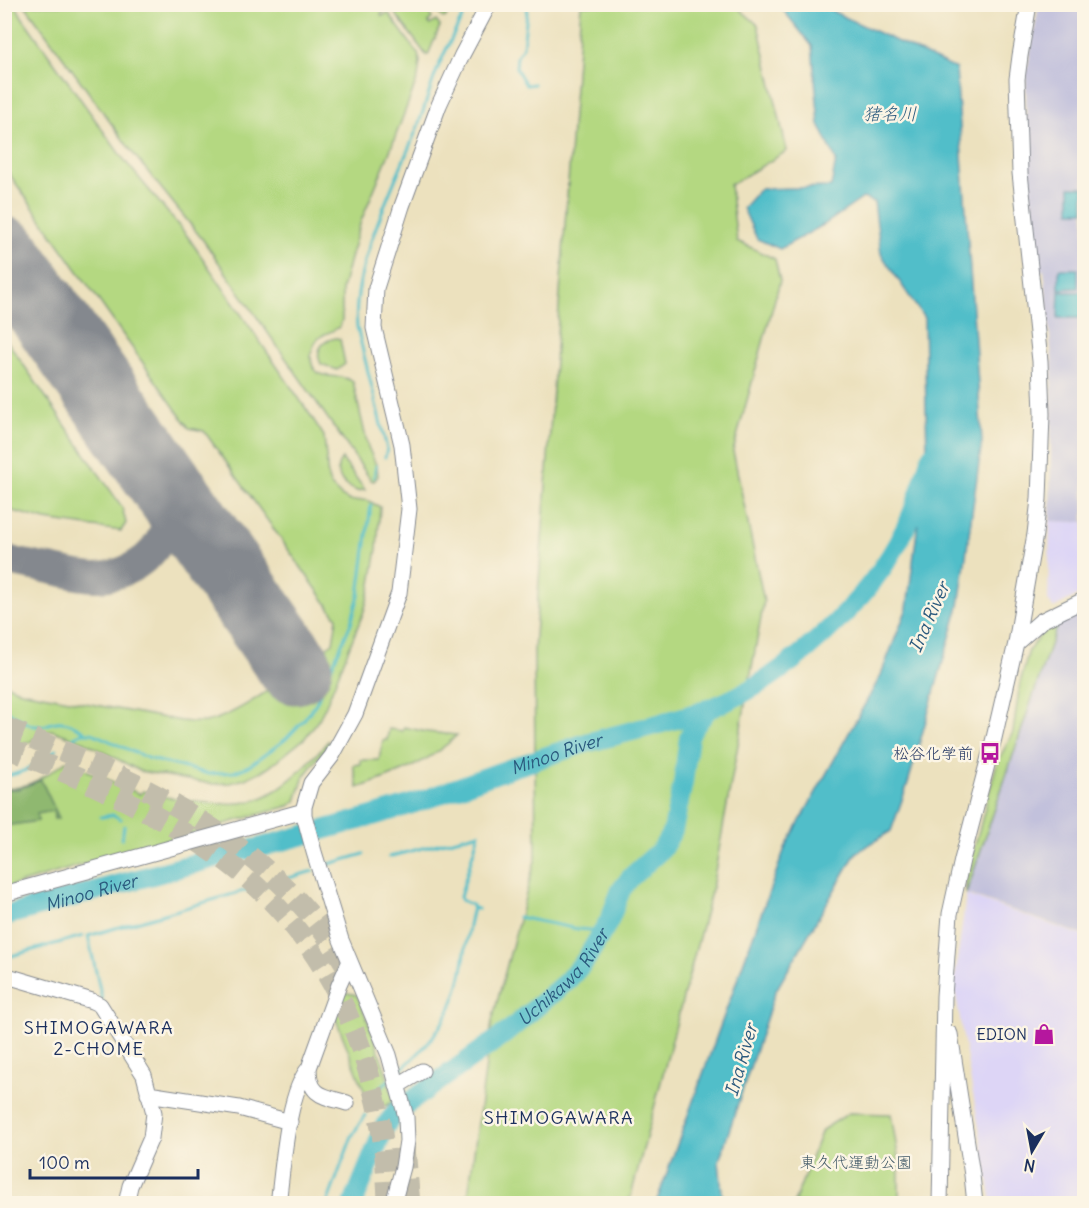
<svg xmlns="http://www.w3.org/2000/svg" width="1089" height="1208" font-family="Delius,'Klee One',sans-serif">
	<style>
		.built { fill: #ddd5f6 }
		.industrial { fill: #c2c1dc }
		.green { fill: #b4d881; stroke: #688470; stroke-width: 1.5 }
		.forest { fill: #8fb86f; stroke: #557466; stroke-width: 1.5 }
		.water { fill: #51bec9; stroke: #367694; stroke-width: 1.5 }
		.lines { fill: none; stroke-linecap: round; stroke-linejoin: round }
		.stream { stroke: #51bec9; stroke-width: 3 }
		.river { stroke: #51bec9; stroke-width: 20 }
		.taxiway { stroke: #84888e; stroke-width: 30 }
		.runway { stroke: #84888e; stroke-width: 75 }
		.highway-tunnel { stroke: #c2bdab; stroke-width: 21; stroke-dasharray: 21 10; stroke-linecap: butt }
		.minor-casing { stroke: #84888e; stroke-width: 17 }
		.minor { stroke: #fff; stroke-width: 15 }
		.labels { text-anchor: middle; dominant-baseline: central; stroke-width: 5; stroke-linejoin: round; paint-order: stroke }
		.poi-label { font-size: 16px; fill: #1b2f5e; stroke: #fcf5e5; text-anchor: end }
		.park-label { font-size: 16px; fill: #415967; stroke: #fcf5e5 }
		.water-label { font-size: 18px; font-style: italic; fill: #2b5a7e; stroke: #fcf5e5 }
		.neighbourhood-label { font-size: 18px; letter-spacing: 1.5px; fill: #1b2f5e; stroke: #fcf5e5 }
	</style>
	<rect width="100%" height="100%" fill="#fcf5e5"/>
	<filter id="ink" filterUnits="userSpaceOnUse"><feTurbulence type="fractalNoise" baseFrequency=".0167" numOctaves="2"/><feDisplacementMap in="SourceGraphic" scale="12" xChannelSelector="R" yChannelSelector="G"/><feConvolveMatrix kernelMatrix="1 2 1 2 8 2 1 2 1" color-interpolation-filters="sRGB"/></filter>
	<filter id="wash" filterUnits="userSpaceOnUse"><feTurbulence type="fractalNoise" baseFrequency=".008" numOctaves="4" result="noise"/><feDisplacementMap in="SourceGraphic" scale="24" xChannelSelector="R" yChannelSelector="G"/><feGaussianBlur stdDeviation="1.35" result="paint"/><feColorMatrix in="noise" values="0 0 0 0 0 0 0 0 0 0 0 0 0 0 0 0 0 1.4 0 .05"/><feComposite in="paint" operator="in"/></filter>
	<g filter="url(#wash)">
		<rect width="100%" height="100%" fill="#ece1be"/>
		<path class="built" d="M1050,521l34,1v70l-31,16 -5,-8z
			M966,895l118,41v267l-82,1 -10,-2 -38,-217z"/>
		<path class="industrial" d="M1039,5h45v517l-34,-1 2,-162 -8,-89 -4,2 -12,-91 -2,-53v-53z
			M1084,607v328l-118,-41 92,-272z"/>
		<path class="green" d="M435,4l16,1 -5,12 -3,1 -9,-10z
			M16,5l6,12 99,139 67,81 123,179 13,20 4,42 3,8 10,10 9,5 17,-1 13,7 -3,42 -7,41 -6,21 -38,94 -7,14 -14,19 -37,30 -23,11 -15,4 -17,1 -30,-5 -43,-8 -55,-29 -34,-12 -19,11 -11,5 -8,-18 -8,-9v-35l16,7 160,30c8,1 16,2 24,1 38,-7 95,-56 128,-79l4,-25 -133,-187 -15,-3 -184,-260v-163z
			M25,5h359l1,5 -4,4 1,2 6,-3 2,2 28,39 2,7 -2,16 -30,79 -27,65 -10,34 -9,34v31l-3,7c-6,5 -15,6 -20,11 -4,4 -7,11 -8,17 -1,30 29,16 42,27l15,65 9,20 1,9 -4,5 -3,-1 -168,-240 -71,-88z
			M389,5h21l4,6 14,-1 4,8 -4,4 2,3 6,-4 4,5 -12,29h-2z
			M581,5h154l23,20 29,126 -57,34 7,56 38,18 5,22 -47,170 31,150 -52,287 -83,315h-162l25,-182 44,-164 -2,-207z
			M5,338l117,169 4,16 -5,8 -75,-11 -41,-11z
			M336,338l4,1 5,25 -8,6 -16,-6c-7,-14 2,-24 15,-26z
			M342,459l23,31 -8,1c-14,-5 -26,-19 -15,-32z
			M1058,622l-92,272v-15l31,-116 16,-31 7,-49 9,-33 13,-17z
			M404,727l23,5 30,3c-27,28 -62,40 -99,53l-5,-23 8,-1 -1,-4h19l4,-20h4l2,-11 14,2z
			M328,741l1,3 -25,32 -8,25 -7,5 -157,44 -127,38 -1,-99c26,-1 42,-13 62,-28l74,33 3,-3c16,6 32,8 49,10 20,3 41,4 60,0 27,-6 59,-40 76,-60z
			M343,992l14,3c15,35 28,69 37,106l-8,5 -21,-4 1,-7 -31,-78z
			M849,1113l42,1 8,48v41h-105l28,-73z"/>
		<path class="forest" d="M41,780l18,38 -5,1 -1,-8 -16,3 1,7 -33,5v-37h13z"/>
		<path class="water" d="M775,5h49l10,7 122,57 26,372 -23,165 -51,177 -17,48 -35,22 -81,139 -56,169 4,42h-67l129,-355 95,-171 27,-69 20,-154 -3,-136 -43,-64 -7,-52 -11,-4 -38,26 -45,25 -23,-10 -14,-31 17,-19 71,-2 5,-27 -17,-36 -7,-78 -28,-35z
			M1070,187h14v24h-14z
			M1059,269h19v19l-19,1z
			M1059,292h25v26h-26z"/>
		<g class="lines">
			<path class="stream" d="M528,4l-5,43 -6,9 -1,12 10,17 8,-1
				M385,457l2,-8 -30,-122c-6,-59 37,-142 59,-196 8,-20 13,-41 21,-61 9,-22 21,-44 32,-66
				M374,477l2,-11
				M4,707c9,9 25,21 39,19 6,-2 12,-5 19,-4 8,0 15,5 22,9
				M74,737l8,-4h10l55,25 62,16 25,-2 15,-6 37,-27 17,-18 13,-18 35,-80 8,-28 12,-90
				M4,776c21,-2 36,-14 52,-26
				M101,817l12,-2 8,4
				M122,839l2,-13
				M389,857l90,-24 -19,64 1,3 11,5v2
				M326,865l38,-11
				M518,917l60,12 26,2
				M4,958l79,-22
				M102,999l-14,-63 225,-65
				M400,1070c28,-23 52,-53 60,-90 6,-24 6,-48 13,-72l5,1
				M370,1104l6,-13 13,-11
				M327,1204l25,-68 13,-21"/>
			<g class="river">
				<path id="s1" d="M4,916l232,-64 22,-4c52,-15 105,-28 157,-45 38,-13 76,-29 115,-41 18,-6 37,-13 56,-19 41,-11 82,-20 122,-34 75,-27 163,-108 197,-180 12,-23 18,-48 26,-73"/>
				<path id="s2" d="M353,1204l32,-78 12,-15 109,-78 60,-51 19,-21 24,-40 12,-31 10,-13 31,-28 11,-19 10,-47 6,-46 4,-8 16,-21"/>
			</g>
			<path class="taxiway" d="M4,559c15,5 30,7 46,10 14,3 30,8 45,8 29,0 60,-18 69,-46 7,-23 3,-42 -9,-63"/>
			<path class="runway" d="M4,254l291,413"/>
		</g>
	</g>
	<g filter="url(#ink)">
		<g class="lines">
			<path class="highway-tunnel" d="M4,727c137,54 274,115 348,249
				M4,747c72,29 144,60 208,104 118,80 173,213 176,353
				M405,1148l5,56"/>
			<defs>
				<path id="minor" d="M1016,643l25,-22 43,-21
					M4,894l300,-83
					M4,975l88,26 8,4 44,70 10,38 -3,25 -21,48 -4,18
					M950,1034l22,141 3,29
					M397,1086l25,-15
					M148,1094l91,14 51,14
					M347,1103c-23,-7 -38,-6 -38,-35l30,-83 10,-22
					M278,1204c5,-35 9,-111 31,-136
					M393,1204l10,-37 4,-26 -1,-24 -17,-62 -48,-115 -27,-88 -10,-37v-8l7,-24 21,-27 23,-42 44,-121 10,-84 -7,-64 -28,-117 2,-40 26,-82 37,-101 23,-50 27,-51
					M940,1204l4,-208 6,-82 12,-54 32,-122 22,-95 19,-109 4,-35 3,-85 -2,-53 -20,-188 -3,-94 3,-23 9,-52"/>
			</defs>
			<use href="#minor" class="minor-casing"/>
			<use href="#minor" class="minor"/>
		</g>
	</g>
	<defs>
		<symbol id="bus-bare" viewBox="-9 -9 18 18"><path d="M-5-6H5V4H4V6H2V4H-2V6H-4V4H-5ZM-3.5-4V0h7V-4ZM-3.5 1.2v1.5H-2V1.2ZM2 1.2v1.5H3.5V1.2Z" fill="#b5179e" stroke="#fcf5e5" stroke-width="2.5" paint-order="stroke"/></symbol>
		<symbol id="shop-bare" viewBox="-9 -9 18 18"><path d="M-5-2.5h2.3a2.7 3.5 0 0 1 5.4 0H5L5.5 6h-11ZM-1.5-2.5h3a1.5 2.3 0 0 0-3 0Z" fill="#b5179e" stroke="#fcf5e5" stroke-width="2.5" paint-order="stroke"/></symbol>
	</defs>
	<g fill-rule="evenodd">
		<use href="#bus-bare" x="975" y="738" width="30" height="30"/>
		<use href="#shop-bare" x="1029" y="1019" width="30" height="30"/>
	</g>
	<g class="labels">
		<g class="poi-label">
			<text x="973" y="753">松谷化学前</text>
			<text x="1027" y="1034">EDION</text>
		</g>
		<g class="park-label">
			<text x="856" y="1162">東久代運動公園</text>
		</g>
		<g class="water-label">
			<text x="890" y="113">猪名川</text>
			<text transform="translate(929 617) rotate(-66)">Ina River</text>
			<text stroke="none"><textPath href="#s1" startOffset="576">Minoo River</textPath></text>
			<text stroke="none"><textPath href="#s1" startOffset="90">Minoo River</textPath></text>
			<text stroke="none"><textPath href="#s2" startOffset="318">Uchikawa River</textPath></text>
			<text transform="translate(741 1060) rotate(-74)">Ina River</text>
		</g>
		<g class="neighbourhood-label">
			<text x="99" y="1027">SHIMOGAWARA<tspan x="99" dy="21">2-CHOME</tspan></text>
			<text x="559" y="1117">SHIMOGAWARA</text>
		</g>
	</g>
	<rect width="1089" height="1208" fill="none" stroke="#fcf5e5" stroke-width="24"/>
	<g transform="translate(1032 1151) rotate(190)" stroke="#fcf5e5" stroke-width="4.5" paint-order="stroke">
	<path d="M0-4.5L10 22L0 15L-10 22Z" fill="#1b2f5e"/>
	<text y="-9" font-size="16" font-weight="bold" text-anchor="middle" fill="#1b2f5e">N</text>
	</g>
	<path d="M30 1169v9h168v-9" fill="none" stroke="#1b2f5e" stroke-width="3"/>
	<text x="39" y="1169" font-size="18" fill="#1b2f5e" stroke="#fcf5e5" stroke-width="4.5" paint-order="stroke">100 m</text>
</svg>
